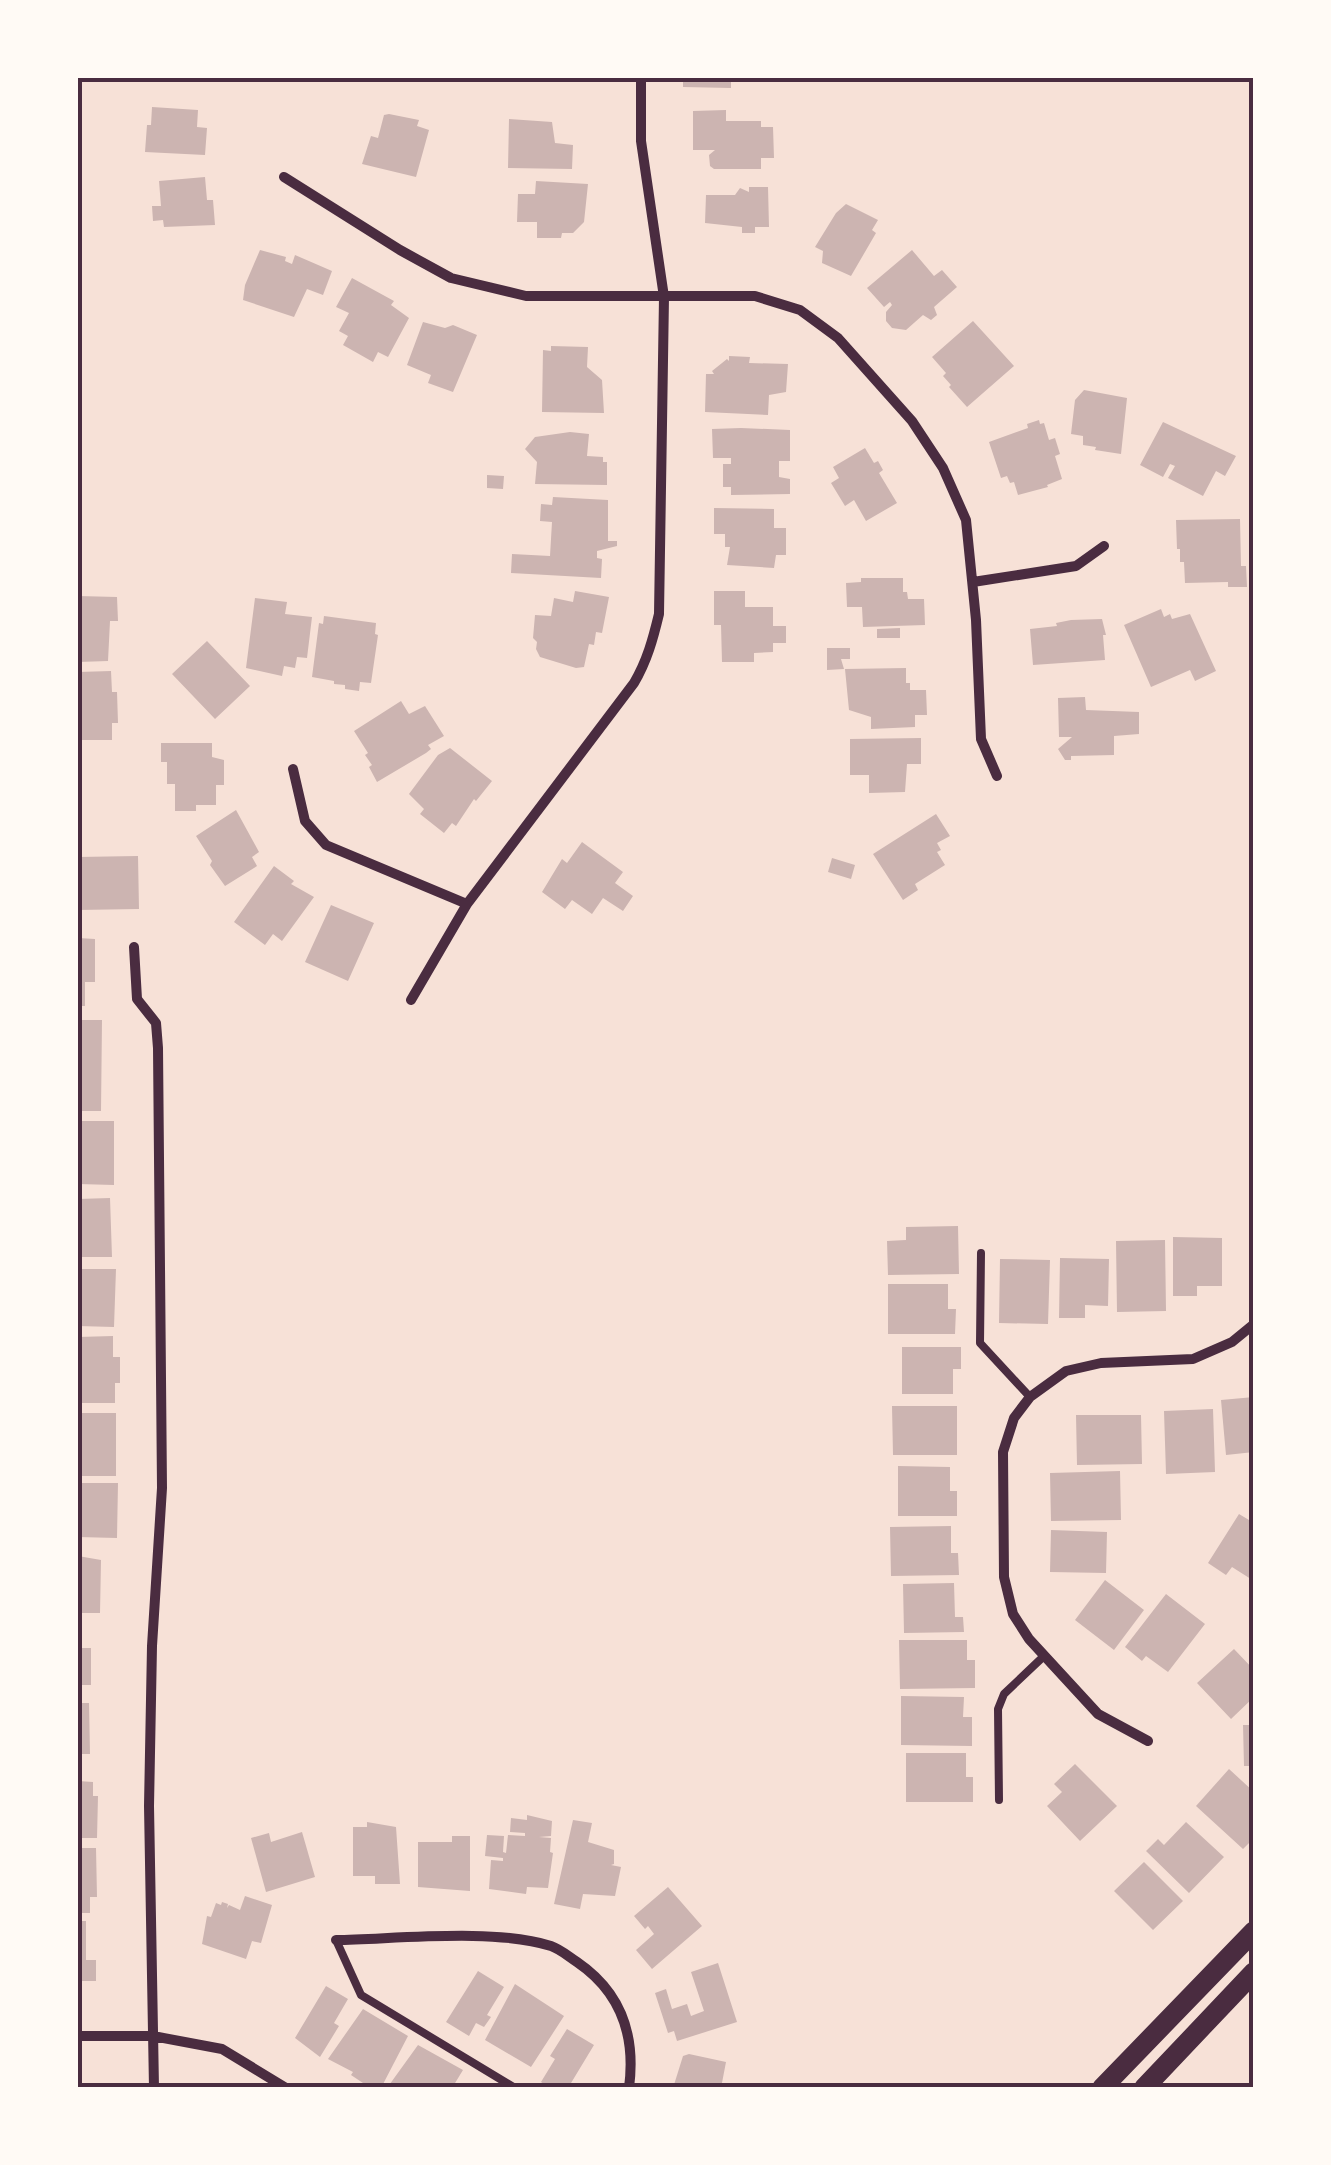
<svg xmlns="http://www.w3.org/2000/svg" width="1331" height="2165" font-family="Raleway,sans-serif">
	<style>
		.building { fill: #ccb4b1 }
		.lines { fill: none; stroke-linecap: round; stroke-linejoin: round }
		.service { stroke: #4a2c40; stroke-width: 8 }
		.minor { stroke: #4a2c40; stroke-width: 10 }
		.secondary { stroke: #4a2c40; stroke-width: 20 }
		.neatline { fill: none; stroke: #4a2c40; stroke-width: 4 }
	</style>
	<rect width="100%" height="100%" fill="#f7e1d7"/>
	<path class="building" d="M683,78h48v10l-48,-1z
		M152,107l46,3 -1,17 10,1 -2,27 -60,-3 2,-27h4z
		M726,110v11h35v6h12l1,31h-13v11h-47l-4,-3 -1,-11 6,-5h-22v-39z
		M389,114l30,6 -2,6 12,4 -13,47 -54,-13 9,-28 7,2 6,-23z
		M509,119l43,3 3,21 18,2 -1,24 -64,-1z
		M205,177l2,23h6l2,25 -51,2 -1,-7 -10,1 -1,-15h9l-2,-25z
		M536,181l52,3 -4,38 -11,11h-11l-1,5h-24v-16h-20l1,-28h17z
		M749,187h19l1,40h-14v6h-13v-6l-37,-4 1,-28h29l5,-7 9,4z
		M846,204l32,16 -6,10 4,3 -25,43 -29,-13 1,-12 -8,-4 21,-34z
		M260,250l26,7 -1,4 7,3 3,-9 37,16 -9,24 -16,-6 -13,28 -51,-17 2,-15z
		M912,250l22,26 8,-6 15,17 -23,20 3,8 -6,5 -8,-5 -17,15 -14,-2 -6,-7v-9l6,-7 -2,-3 -6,5 -17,-19z
		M352,278l42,23 -3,4 18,13 -21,39 -10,-5 -5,10 -30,-17 5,-9 -9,-5 10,-18 -13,-6z
		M973,321l41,45 -47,41 -18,-20 2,-2 -8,-9 3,-3 -14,-16z
		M423,322l22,6 8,-3 24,10 -24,57 -25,-9 3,-8 -24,-10z
		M551,346l37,1 -1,20 15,13 2,33 -62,-1 1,-62 8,1z
		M729,356l21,1 -1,6 39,1 -2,28 -17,3 -1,20 -63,-3 1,-38h8l-2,-3 15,-12 2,2z
		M1084,390l43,8 -6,56 -26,-4 1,-3 -13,-2v-9l-12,-2 4,-34z
		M1039,420l1,4 4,-1 5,17 6,-2 5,16 -5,2 7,23 -15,6 1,2 -30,8 -4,-13 -4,1 -3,-7 -6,2 -12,-36 39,-14 -1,-4z
		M1163,422l73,34 -11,20 -9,-5 -13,25 -35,-18 7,-12 -5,-2 -7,13 -23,-12z
		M741,428l49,2v31h-11v16l11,2v15l-59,1v-8h-8v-23h8v-6h-18l-1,-29z
		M570,432l19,2 -2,22 16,1v5h4v23l-72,-1 2,-22 -12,-13 10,-12z
		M865,448l9,15 4,-2 5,9 -4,3 18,30 -31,18 -12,-21 -9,6 -14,-23 8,-5 -6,-11z
		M487,475l17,1 -1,13 -16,-1z
		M553,497l55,3v41h9v5l-20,5v7l5,1 -1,19 -90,-5 1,-19 38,2 2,-34 -12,-1 1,-17 11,1z
		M714,508l60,1v19h12v27h-10l-2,13 -47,-3 3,-18h-5v-13h-11z
		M1240,519l1,47h5l1,21h-19v-5l-43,1 -1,-21h-4v-13h-3l-1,-29z
		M861,578h42v14h4l1,7h16l1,26 -62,2 -1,-20h-15l-1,-24 15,-1z
		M575,591l34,6 -7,36 -6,-1 -2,13 -5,-1 -5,23 -8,1 -36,-11 -4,-8 1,-7 -4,-4 2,-23 16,1 3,-18 19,4z
		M714,591h31v16h28v19h13v17h-13v9l-19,1v9h-32l-1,-37h-7z
		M78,596l39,1 1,24h-8l-2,40 -30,1z
		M255,598l32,4 -2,12 27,3 -5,41 -10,-1 -2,11 -11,-2 -2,10 -36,-8z
		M1161,609l3,8 6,-3 2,5 18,-5 26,57 -21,10 -5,-11 -39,17 -27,-62z
		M324,616l52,7 -1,11 3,1 -7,48 -11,-1 -1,9 -14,-2v-4l-11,-1v-3l-22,-4 7,-54 4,1z
		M1102,619l4,16h-3l2,25 -72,5 -3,-36 27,-3 -1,-3 15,-3z
		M900,628v10h-23v-9z
		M207,641l43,45 -35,33 -43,-45z
		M827,648h23v11h-9l3,10 -17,1z
		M906,668v15h4v7h16l1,25h-12v12l-44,2v-12l-22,-7 -4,-41z
		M111,671l1,21h5l1,31h-6v17h-34v-68z
		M1085,697l1,13 53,2v22l-25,2v19l-43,1v4h-6l-7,-11 14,-12h-13l-1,-39z
		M401,701l8,13 16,-8 19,30 -16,9 3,4 -5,4 -49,29 -8,-15 3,-2 -7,-10 3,-2 -14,-22z
		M921,738v26h-14l-2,28 -36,1v-18h-19v-36z
		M161,743h51v14l12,3v25h-8v20h-20v6h-21v-27h-8v-22h-6z
		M450,748l42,33 -16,20 -2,-2 -18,27 -4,-3 -8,10 -24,-19 4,-5 -15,-15 29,-39z
		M236,810l23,42 -7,5 5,9 -32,20 -15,-21 2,-4 -16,-25z
		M936,814l14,22 -13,7 4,7 -4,2 8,13 -30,19 3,6 -15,10 -30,-46z
		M582,842l41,30 -8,11 18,13 -10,15 -20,-13 -11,16 -20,-14 -7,9 -23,-17 20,-33 5,4z
		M138,856l1,53 -61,1v-53z
		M832,858l23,7 -4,14 -23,-7z
		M274,866l20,15 -3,3 23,13 -32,44 -9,-7 -8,11 -31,-23z
		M331,905l43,18 -26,58 -43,-19z
		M78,938l17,1v43h-10v24h-7z
		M78,1020h24l-1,91h-23z
		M78,1121h36v64l-36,-1z
		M110,1198l2,59h-34v-58z
		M958,1226l1,48 -71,1 -1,-34 19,-1v-13z
		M1173,1237l49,1v48h-25v10h-24z
		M1165,1240l1,71 -49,1 -1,-71z
		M1060,1258l49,1 -1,47 -23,-1v13h-26z
		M1000,1259l50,1 -2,64 -49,-1z
		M78,1269h38l-2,58 -36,-1z
		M888,1284h60v25h8l-1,25h-67z
		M113,1336v21h7v26h-5v20h-37v-66z
		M902,1347h59v22h-8v25h-51z
		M1254,1397v55l-28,3 -5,-55z
		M892,1406h65v49h-64z
		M1213,1409l2,63 -49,2 -2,-63z
		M78,1413h38v63h-38z
		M1076,1415h65l1,49 -65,1z
		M898,1466l52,1v24h7v25h-59z
		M1120,1471l1,49 -70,1 -1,-48z
		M78,1483h40l-1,55 -39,-1z
		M1239,1514l15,9v58l-22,-14 -6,8 -18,-12z
		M951,1526v27h7l1,22 -68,1 -1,-49z
		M1051,1530l56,2 -1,41 -56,-1z
		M78,1556l23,4 -1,53h-22z
		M1105,1580l39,30 -30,40 -39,-30z
		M954,1583l1,34h8l1,15 -60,1 -1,-49z
		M1166,1594l39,30 -37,48 -22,-16 -4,5 -17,-14z
		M78,1633h4v15h9v37h-13z
		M899,1640h68v20h8v28l-75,1z
		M1234,1649l20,21v27l-23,22 -34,-36z
		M901,1696l63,1 -1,20h9v29l-71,-1z
		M78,1703h11l1,51h-12z
		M1243,1725h11v41h-10z
		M906,1753h60v24h7v25h-67z
		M1075,1764l42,42 -37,35 -33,-35 15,-14 -8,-8z
		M1229,1769l25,23v46l-11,11 -47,-43z
		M78,1781l15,1v14h5l-1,42h-19z
		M527,1815l25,6 -1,15 -12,1 12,1 -1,14 3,1 -5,35 -21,-1 -1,7 -37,-5 2,-29 12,1v-3l-18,-2 2,-21 17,1 -1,16 3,1 2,-18 17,1v-3l-15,-1 1,-14 16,2z
		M573,1820l19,3 -4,19 26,8v14l-3,1 10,2 -6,29 -32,-2 -3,15 -26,-5z
		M367,1822l29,5 4,57h-25v-8h-22v-49h14z
		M1186,1822l38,35 -35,36 -43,-42 12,-12 6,6z
		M302,1832l13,45 -49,15 -15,-54 18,-5 2,9z
		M452,1836h18v55l-52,-4v-45h34z
		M78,1848h18l1,49h-7v16h-12z
		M1144,1862l39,39 -30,29 -39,-39z
		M668,1887l34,39 -50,43 -16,-19 18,-16 -6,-8 -3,3 -11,-13z
		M245,1896l27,9 -11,38 -9,-2 -6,18 -44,-15 5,-28 4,1 5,-14 5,2 1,-3 6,2 -1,4 2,-3 11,5z
		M78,1921h8v39h10v21h-18z
		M718,1963l19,59 -60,19 -3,-10 -6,2 -13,-40 11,-4 6,20 15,-5 4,12 13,-5 -13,-39z
		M478,1971l26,16 -17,28 4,2 -7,10 -8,-4 -7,13 -23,-14z
		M515,1984l49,32 -33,51 -46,-27z
		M326,1986l22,13 -14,24 5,3 -19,31 -25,-19z
		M363,2009l45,27 -27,52 -15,-3 -15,-10 2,-3 -25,-13z
		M567,2029l27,16 -26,43h-19l-8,-6 14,-23 -5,-3z
		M418,2045l45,25 -11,18h-65z
		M689,2054l37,8 -5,26h-48l10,-32z"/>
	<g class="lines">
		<path class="service" d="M981,1253l-1,90 50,54
			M999,1800l-1,-91 6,-15 40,-38
			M336,1940l25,55 154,93"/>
		<path class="minor" d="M284,177l116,73 51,28 75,18h229l45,14 38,28 74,83 31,47 23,52 10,100 5,119 16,37
			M973,582l103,-16 28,-20
			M293,769l12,52 21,24 141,59
			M134,947l3,52 19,24 2,25 4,440 -10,158 -3,160 5,282
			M411,1000l56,-96 167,-221c13,-22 19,-44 25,-69l5,-317 -23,-156v-63
			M1148,1741l-50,-27 -69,-75 -16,-25 -9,-37 -1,-125 11,-34 16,-21 36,-26 35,-8 92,-4 39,-17 22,-18
			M336,1940c61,-1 159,-12 215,6 9,3 17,10 26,16 44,30 59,73 52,126
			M78,2036h75l69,13 64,39"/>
		<path class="secondary" d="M1102,2088l152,-157
			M1144,2088l110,-116"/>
	</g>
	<rect width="1331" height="2165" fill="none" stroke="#fffaf5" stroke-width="160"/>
	<rect x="80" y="80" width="1171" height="2005" class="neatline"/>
</svg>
